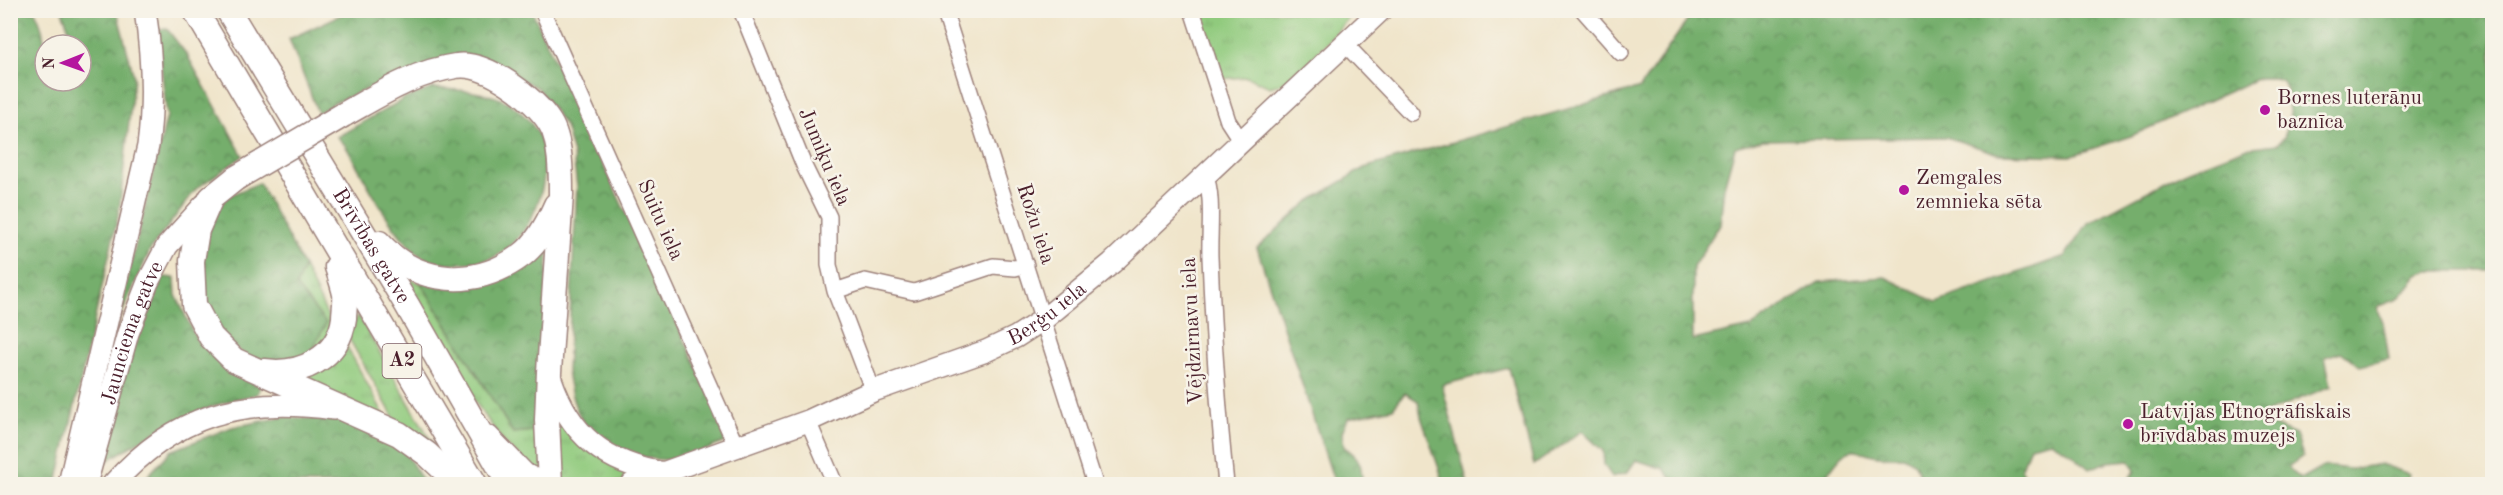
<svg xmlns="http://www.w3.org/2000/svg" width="2503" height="495" font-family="'Old Standard TT',serif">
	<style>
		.grass { fill: url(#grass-tufts); stroke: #6d7454; stroke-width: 1.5 }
		.forest { fill: url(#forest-crowns); stroke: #5f664c; stroke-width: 1.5; fill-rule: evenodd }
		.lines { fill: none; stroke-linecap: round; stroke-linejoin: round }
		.minor-casing { stroke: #9d827b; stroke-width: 18 }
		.secondary-casing { stroke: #9d827b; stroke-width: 24 }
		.trunk-casing { stroke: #9d827b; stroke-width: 27 }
		.minor { stroke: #fff; stroke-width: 15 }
		.secondary { stroke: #fff; stroke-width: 21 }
		.trunk { stroke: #fff; stroke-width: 24 }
		.trunk-bridge-casing { stroke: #9d827b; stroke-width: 27; stroke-linecap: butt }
		.trunk-bridge { stroke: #fff; stroke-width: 24 }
		.poi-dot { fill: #b5179e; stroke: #f7f3e8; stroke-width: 2 }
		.labels { text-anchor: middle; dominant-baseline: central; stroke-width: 5; stroke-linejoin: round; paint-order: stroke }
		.shield { fill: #f7f3e8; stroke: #7e5f64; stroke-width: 1.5 }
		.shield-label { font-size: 20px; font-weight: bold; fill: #4a1f2b }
		.poi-label { font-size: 21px; fill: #4a1f2b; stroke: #f7f3e8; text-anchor: start }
		.street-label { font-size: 21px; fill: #4a1f2b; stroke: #f7f3e8 }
	</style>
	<defs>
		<pattern id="grass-tufts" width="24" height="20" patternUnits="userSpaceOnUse" patternTransform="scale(1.5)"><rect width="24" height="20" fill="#90ca7d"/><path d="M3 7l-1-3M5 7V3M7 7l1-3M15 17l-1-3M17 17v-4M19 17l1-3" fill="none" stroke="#7ead6c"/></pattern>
		<pattern id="forest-crowns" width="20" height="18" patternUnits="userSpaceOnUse" patternTransform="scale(1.5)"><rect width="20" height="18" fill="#74ae6c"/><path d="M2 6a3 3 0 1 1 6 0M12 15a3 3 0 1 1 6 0" fill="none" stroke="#618d59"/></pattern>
	</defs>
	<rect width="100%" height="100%" fill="#f7f3e8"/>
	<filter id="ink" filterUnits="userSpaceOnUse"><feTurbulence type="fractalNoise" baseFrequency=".0167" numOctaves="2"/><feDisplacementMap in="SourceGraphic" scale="12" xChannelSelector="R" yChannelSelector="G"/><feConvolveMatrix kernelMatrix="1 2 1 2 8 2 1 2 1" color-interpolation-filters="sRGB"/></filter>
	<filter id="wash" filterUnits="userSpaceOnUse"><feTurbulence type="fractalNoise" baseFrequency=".008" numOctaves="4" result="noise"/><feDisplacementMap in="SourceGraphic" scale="24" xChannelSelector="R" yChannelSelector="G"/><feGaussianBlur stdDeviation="1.35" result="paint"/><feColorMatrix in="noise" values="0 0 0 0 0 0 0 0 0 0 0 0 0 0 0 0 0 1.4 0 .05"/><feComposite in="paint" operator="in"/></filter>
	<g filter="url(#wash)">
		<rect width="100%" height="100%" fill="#f0e5cb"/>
		<path class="grass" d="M1199,11h156l-62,69 -23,7 -23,-10 -27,2z
			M304,267l29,60 -3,7 -22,25 -12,-73z
			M404,278l17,5 92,150 28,-3 2,46 -39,-33 -37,-53z
			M358,315l75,129 -35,-19 -51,-90z
			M344,341l44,81 -100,-43z
			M554,409l76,63 -2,8 -16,4h-56z"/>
		<path class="forest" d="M2488,10l4,5v256h-63l-11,4 -20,24 -21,8 6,15 6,37 -29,7 -19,-14 -16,5 6,29 -68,28 9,11 24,10 7,21 -15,11 12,12 23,-13 28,3 30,-5 28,10 -3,10h-280l9,-13 -6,-11 -21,2 -19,7 -18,-16 -20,-12 -21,5 -9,24 7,14h-107c1,-5 -1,-7 -3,-13 -5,-19 -23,-13 -39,-15 -11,-1 -25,-10 -36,-1 -5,4 -19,23 -22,29h-152l4,-4 -9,-11 -28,-9 -9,13 -15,4 -8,-12 -1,-14 -21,-20 -48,34 -25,-97 -67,17 26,99h-21l-4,-4 -22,-63 -3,-16 -13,-8 -12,15 -45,10 -6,14 2,15c17,11 18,18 18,37h-27l-78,-236 51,-46 56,-34 276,-80 54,-77zM2259,78h16l8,3 4,9 3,31 -6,16 -7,7 -32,4 -57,22 -100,53 -23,33 -129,46 -51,-25 -66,5 -68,45 -58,13v-73l27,-43 4,-37 11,-40 28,-7 183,-3 53,17 71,2 61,-20z
			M10,11h25c12,22 10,45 10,70h36v-36h-6l-13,-34h55l17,66 -15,135 -62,272h-46z
			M349,11h183l199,429c-16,5 -32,14 -48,18 -30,7 -81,-9 -99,-35 -11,-16 -14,-34 -17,-52l10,-184 -4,-33 -8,-28 -27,-38 -46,-24 -127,26 -30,12 -17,11 -29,-74z
			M167,29l20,26 56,101 -47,33 -46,61 -34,76 51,-210 -10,-86z
			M433,88c22,2 57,3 76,15 15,10 31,27 34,46 7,37 -11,83 -42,104 -14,9 -29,10 -44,10 -13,1 -28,0 -39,-9 -29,-24 -53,-76 -73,-109l-8,-8 67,-38z
			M259,183l45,84 -8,19 30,37 -18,36 -24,3 -31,-2 -28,-19 -21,-37 -2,-63 21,-43z
			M540,249l8,2 -7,179 -28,3 -92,-150z
			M164,277l11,1 1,17 21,46 64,43 -3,10c-57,11 -106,38 -154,69l-3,-13 37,-124z
			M284,417l61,4 58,28 22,35h-285l31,-33 61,-24z"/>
	</g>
	<g filter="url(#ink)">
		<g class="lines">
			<defs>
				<path id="minor" d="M542,10l195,438
					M741,10l64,158 24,49v48l6,26 38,100
					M944,10l151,474
					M1192,10l36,111 13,20
					M1583,10l38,43
					M1346,45l65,68
					M1205,175c9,19 4,59 5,82 3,76 8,152 16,227
					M835,291l30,-10 49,11 79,-26 22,2 11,-3
					M808,421l27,63"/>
				<g id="secondary">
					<path d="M551,379c19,56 54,85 114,94"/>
					<path d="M488,436l37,38 19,10"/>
					<path d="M69,484l79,-338c6,-45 4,-90 -3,-136"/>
					<path id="s1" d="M86,484l42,-151 20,-51 19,-36 37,-41"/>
					<path d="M113,484c62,-70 130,-88 221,-75"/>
					<path id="s2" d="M632,484l176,-63 65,-30 113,-40 30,-14 28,-18 68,-56 269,-253"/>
				</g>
				<g id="trunk">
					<path d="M195,10l280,474"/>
					<path id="s3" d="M228,10l179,295 102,179"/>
					<path d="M343,115c36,-20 71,-43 113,-49 30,-5 79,32 94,57 11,17 11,52 11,72l-12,177 -2,48 3,64"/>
					<path d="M236,178l-25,20 -14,32 -5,31 2,44 17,32 23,23 165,74 28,20 32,30"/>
					<path d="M379,243c39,43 97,46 143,12 16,-12 26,-32 34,-50"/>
					<path d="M264,371c37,5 75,-13 80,-53 0,-8 2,-16 1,-24 -2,-9 -5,-18 -8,-27"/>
				</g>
			</defs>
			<use href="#minor" class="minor-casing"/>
			<use href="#secondary" class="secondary-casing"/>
			<use href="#trunk" class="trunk-casing"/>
			<use href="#minor" class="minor"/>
			<use href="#secondary" class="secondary"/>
			<use href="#trunk" class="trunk"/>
			<defs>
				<path id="trunk-bridge" d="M236,178l107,-63"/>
			</defs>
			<use href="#trunk-bridge" class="trunk-bridge-casing"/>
			<use href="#trunk-bridge" class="trunk-bridge"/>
		</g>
	</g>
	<g class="poi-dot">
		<circle cx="2265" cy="110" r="6"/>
		<circle cx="1904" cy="190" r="6"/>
		<circle cx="2128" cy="424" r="6"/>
	</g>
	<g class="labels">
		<rect class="shield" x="382.5" y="344" width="39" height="34" rx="4.5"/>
		<g class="shield-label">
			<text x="402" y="361">A2</text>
		</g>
		<g class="poi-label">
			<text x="2277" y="98">Bornes luterāņu<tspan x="2277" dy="24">baznīca</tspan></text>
			<text x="1916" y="178">Zemgales<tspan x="1916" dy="24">zemnieka sēta</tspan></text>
			<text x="2140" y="412">Latvijas Etnogrāfiskais<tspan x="2140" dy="24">brīvdabas muzejs</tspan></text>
		</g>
		<g class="street-label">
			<text transform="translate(824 157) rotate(67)">Jumiķu iela</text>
			<text transform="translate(660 220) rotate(66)">Suitu iela</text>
			<text transform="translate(1035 224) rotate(72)">Rožu iela</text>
			<text stroke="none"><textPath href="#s3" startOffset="276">Brīvības gatve</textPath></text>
			<text stroke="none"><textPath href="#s2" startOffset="450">Berģu iela</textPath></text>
			<text transform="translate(1193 331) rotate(-93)">Vējdzirnavu iela</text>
			<text stroke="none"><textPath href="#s1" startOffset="158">Jaunciema gatve</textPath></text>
		</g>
	</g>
	<rect width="2503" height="495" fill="none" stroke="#f7f3e8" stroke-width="36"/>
	<g transform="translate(63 63) rotate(269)"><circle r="28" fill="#f7f3e8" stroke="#b29e9c" stroke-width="1.5"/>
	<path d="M0-4.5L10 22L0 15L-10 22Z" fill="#b5179e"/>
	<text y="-9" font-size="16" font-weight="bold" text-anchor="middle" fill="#4a1f2b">N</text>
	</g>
</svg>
